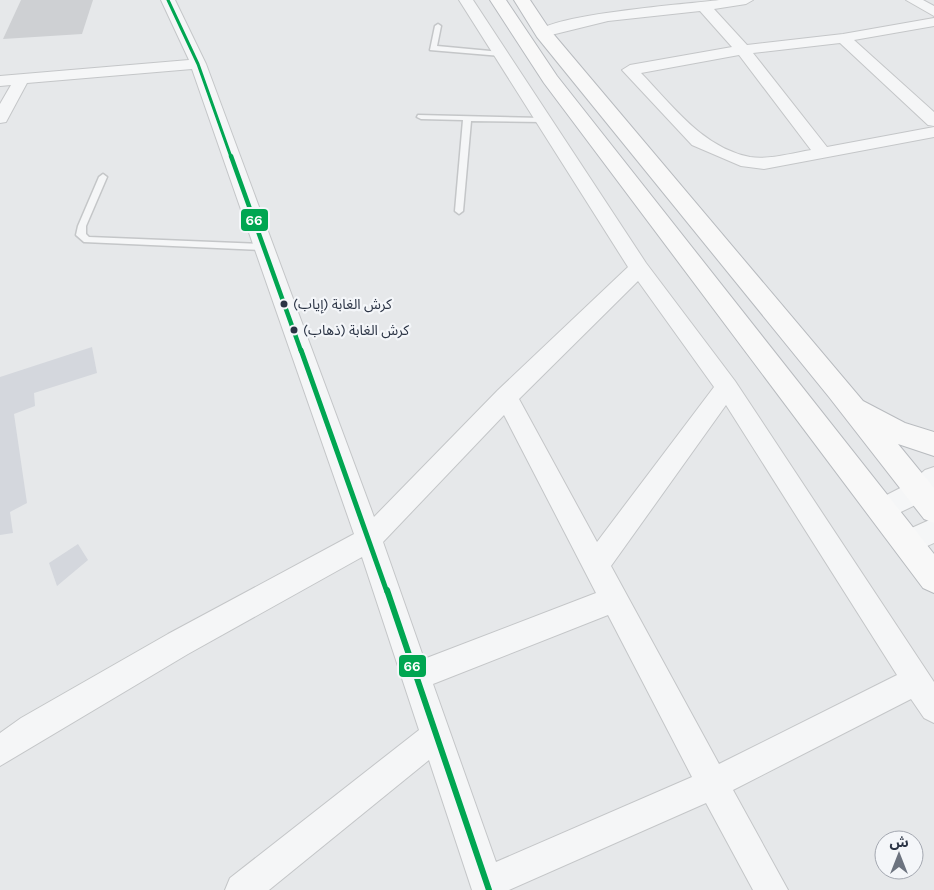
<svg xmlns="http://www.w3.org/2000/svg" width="934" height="890" font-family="Karla,'Noto Sans Arabic',sans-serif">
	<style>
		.built { fill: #d4d7dd }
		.building { fill: #ced0d3 }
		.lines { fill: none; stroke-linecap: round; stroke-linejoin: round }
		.lane-casing { stroke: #c4c6c8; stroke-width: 3 }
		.street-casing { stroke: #c4c6c8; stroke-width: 2 }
		.highway-casing { stroke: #b8bbbf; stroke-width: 2 }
		.lane { fill: #f5f6f7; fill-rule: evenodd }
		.street { fill: #f5f6f7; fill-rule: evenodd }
		.highway { fill: #f8f8f8; fill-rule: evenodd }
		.bus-1-far3-casing { stroke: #f4f6f9; stroke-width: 5.5 }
		.bus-1-far2-casing { stroke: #f4f6f9; stroke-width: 8 }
		.bus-1-far1-casing { stroke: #f4f6f9; stroke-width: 9 }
		.bus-1-casing { stroke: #f4f6f9; stroke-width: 10 }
		.bus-1-far3 { stroke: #00a651; stroke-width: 3 }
		.bus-1-far2 { stroke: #00a651; stroke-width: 4.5 }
		.bus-1-far1 { stroke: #00a651; stroke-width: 5 }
		.bus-1 { stroke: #00a651; stroke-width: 6 }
		.bus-dot { fill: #2b3445; stroke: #f4f6f9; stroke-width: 2 }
		.labels { text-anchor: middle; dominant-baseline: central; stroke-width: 4.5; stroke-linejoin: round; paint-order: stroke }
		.bus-label { font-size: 14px; fill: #2b3445; stroke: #f4f6f9; text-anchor: start }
		.line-badge { stroke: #f4f6f9; stroke-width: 2 }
		.badge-label { font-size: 14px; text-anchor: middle; font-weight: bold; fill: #fff }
	</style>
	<rect width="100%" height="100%" fill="#e6e8ea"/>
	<path class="built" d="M92,347l5,26 -63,20 1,13 -21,8 13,89 -17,9 3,21 -13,2v-158z
		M78,544l10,16 -31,26 -8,-23z"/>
	<path class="building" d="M21,0h72l-11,34 -79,5z"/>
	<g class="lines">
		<defs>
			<path id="lane" d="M438,24l3,2 -4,20 64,6 4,2 -4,2 -71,-6 5,-24z
				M418,115l125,3 4,2 -4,2 -72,-1 -8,90 -4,3 -4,-3 8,-91 -42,-1 -4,-2z
				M103,174l4,3 -21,49v8l3,3 174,7 5,3 -5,3 -179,-8 -8,-7 2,-9 21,-49z"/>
			<path id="street" d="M161,0h14l31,64 168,453 124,-127 130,-123 -169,-267h14l173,263 89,118 199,301v41l-10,-5 -13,-19 -178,91 55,100h-35l-47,-87 -197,87h-37l-43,-130 -160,130h-44l5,-12 189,-148 -57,-173 -174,97 -188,112v-33l21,-15 147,-84 186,-100 -162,-465 -165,14 -21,39 -6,1v-19l11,-19 -11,1v-10l189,-16zM638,281l76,106 -117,155 -78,-143zM726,405l171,270 -178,89 -108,-198zM504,415l92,178 -172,66 -41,-117zM608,615l84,162 -196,85 -63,-178z
				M719,0h34l-7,4 -32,5 33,36 96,-11 91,-16v8l-80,14 80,72v14l-6,-1 -88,-82 -87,10 74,94 107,-20v10l-170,32 -23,-3 -49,-21 -70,-75 8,-5 102,-18 -32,-36 -92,10 -65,16 -7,-4c13,-19 154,-29 183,-33zM739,55l72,95c-19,3 -42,10 -61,7 -47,-9 -78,-52 -109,-84z
				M906,0h17l11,6v10z
				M934,467v26l-6,6 -46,22 -9,-3 -4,-8 4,-8 37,-19 15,-13z
				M934,518v25l-27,12 -9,-3 -4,-9 4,-9z"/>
			<path id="highway" d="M490,0h16l51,76 377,478v39l-11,-5 -379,-505z
				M514,0h16l20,30 313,371 42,22 29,9v24l-36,-12 36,44v35l-10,-4 -95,-122 -292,-360z"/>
		</defs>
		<use href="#lane" class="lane-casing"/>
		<use href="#street" class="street-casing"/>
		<use href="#highway" class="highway-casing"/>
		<use href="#lane" class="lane"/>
		<use href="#street" class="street"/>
		<use href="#highway" class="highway"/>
		<defs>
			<path id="bus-1-far3" d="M168,0l30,64 33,93"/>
			<path id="bus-1-far2" d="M231,156l70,195"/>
			<path id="bus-1-far1" d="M301,350l86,242"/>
			<path id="bus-1" d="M387,590l102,300"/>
		</defs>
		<use href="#bus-1-far3" class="bus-1-far3-casing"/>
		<use href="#bus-1-far2" class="bus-1-far2-casing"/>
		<use href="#bus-1-far1" class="bus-1-far1-casing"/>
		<use href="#bus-1" class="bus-1-casing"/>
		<use href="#bus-1-far3" class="bus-1-far3"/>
		<use href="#bus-1-far2" class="bus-1-far2"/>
		<use href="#bus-1-far1" class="bus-1-far1"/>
		<use href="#bus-1" class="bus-1"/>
	</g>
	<g class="bus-dot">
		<circle cx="284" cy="304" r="4.5"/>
		<circle cx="294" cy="330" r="4.5"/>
	</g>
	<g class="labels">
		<g class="bus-label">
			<text x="293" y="304">كرش الغابة (إياب)</text>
			<text x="303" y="330">كرش الغابة (ذهاب)</text>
		</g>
	</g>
	<g class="line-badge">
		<rect x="240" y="208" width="29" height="24" rx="5" fill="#00a651"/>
		<rect x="398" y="654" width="29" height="24" rx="5" fill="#00a651"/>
	</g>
	<g class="badge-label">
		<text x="254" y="225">66</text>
		<text x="412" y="671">66</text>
	</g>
	<g transform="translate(899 855)"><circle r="24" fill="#f4f6f9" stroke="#a4a8b1"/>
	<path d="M0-4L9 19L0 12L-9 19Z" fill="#6c737f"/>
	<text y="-8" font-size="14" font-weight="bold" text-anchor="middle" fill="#2b3445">ش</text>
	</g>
</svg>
